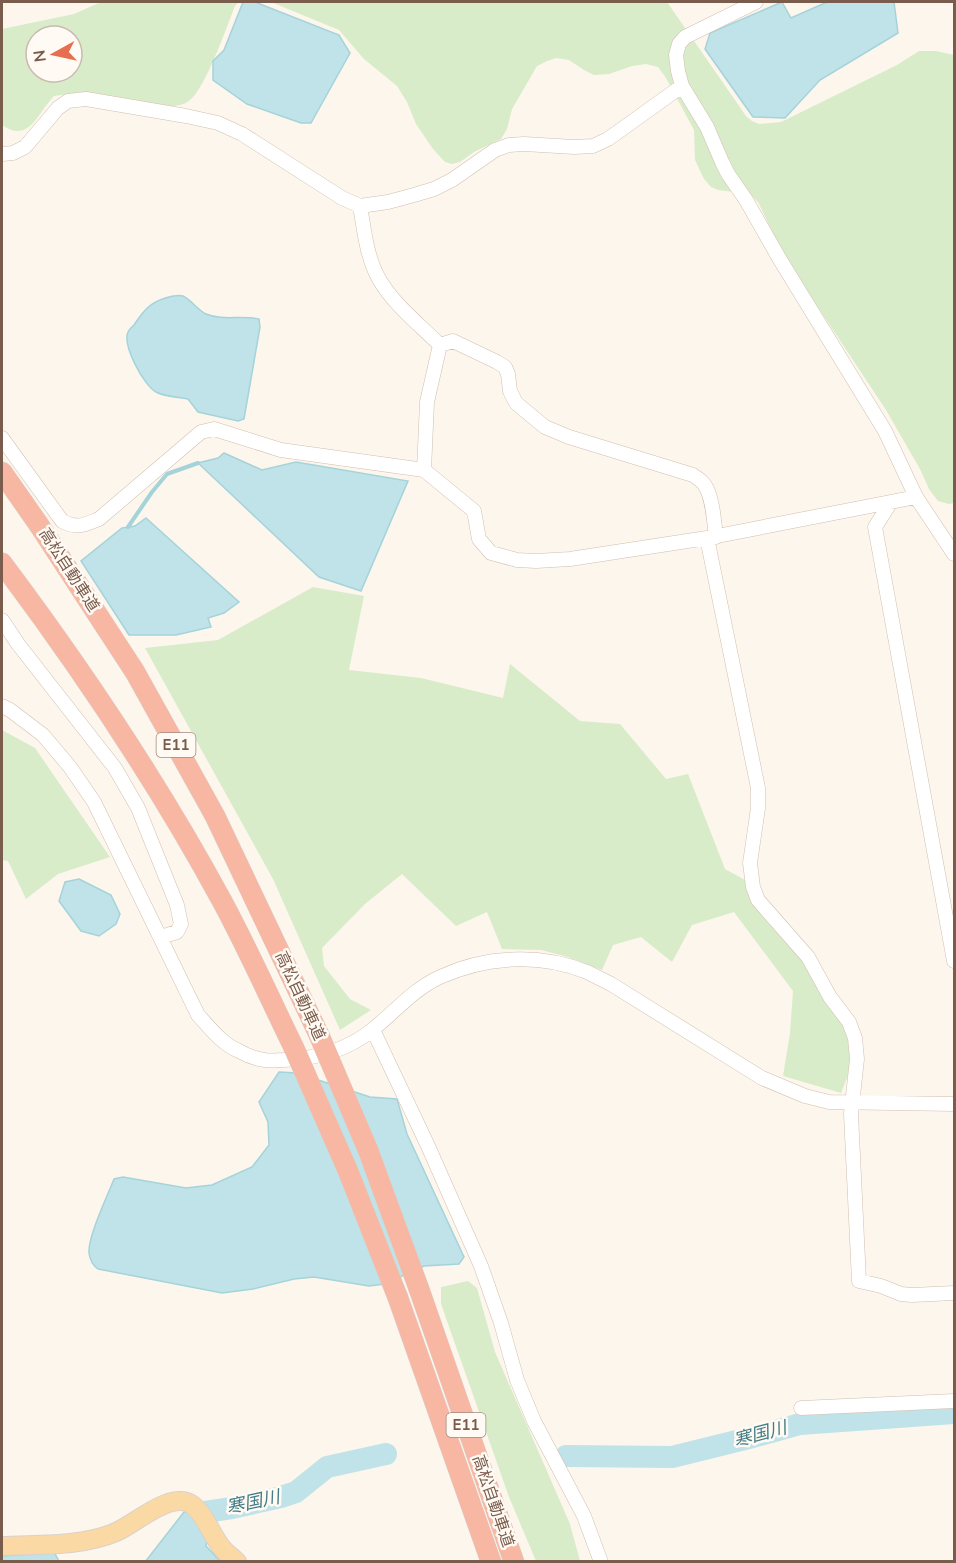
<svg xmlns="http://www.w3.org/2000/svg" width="956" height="1563" font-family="'Nunito Sans','Noto Sans JP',sans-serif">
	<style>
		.green { fill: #d8ecc9; fill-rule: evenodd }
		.water { fill: #bfe3e8; stroke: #a5d3da; stroke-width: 1.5 }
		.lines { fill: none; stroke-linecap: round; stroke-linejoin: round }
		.stream { stroke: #a5d3da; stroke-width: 4 }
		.river { stroke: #bfe3e8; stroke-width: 22 }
		.minor-casing { stroke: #d1beb0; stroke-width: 15 }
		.major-casing { stroke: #dad1cd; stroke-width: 20 }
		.highway-casing { stroke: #dad1cd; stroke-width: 21 }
		.minor { stroke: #fff; stroke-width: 14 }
		.major { stroke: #fbd9a5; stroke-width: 18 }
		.highway { stroke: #f7b7a3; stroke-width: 20 }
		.highway-bridge-casing { stroke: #dad1cd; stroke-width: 21; stroke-linecap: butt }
		.highway-bridge { stroke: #f7b7a3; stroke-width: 20 }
		.labels { text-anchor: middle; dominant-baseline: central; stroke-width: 5; stroke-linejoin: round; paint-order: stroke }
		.shield { fill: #fffaf3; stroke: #a28b7f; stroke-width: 1.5 }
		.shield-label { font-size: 15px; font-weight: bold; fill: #7a5c4d }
		.street-label { font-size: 16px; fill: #7a5c4d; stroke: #fffaf3 }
		.water-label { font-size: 18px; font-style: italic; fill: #437c86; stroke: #fffaf3 }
	</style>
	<rect width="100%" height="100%" fill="#fdf6ec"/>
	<path class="green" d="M101,2h138l-4,4c-8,20 -30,84 -46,95 -20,15 -73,-7 -99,-8 -12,0 -25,1 -36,3 -17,18 -25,48 -52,29v-96l72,-15zM36,36h36v36h-36z
		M271,2h396l79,114 6,5 7,3 22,-2 116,-57 22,-14h17l18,4v448l-5,1 -11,-3 -9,-12 -9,-20 -34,-59 -94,-142 -12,-21 -22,-45 -8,-8 -32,-4 -7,-3 -7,-8 -9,-19 -1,-30 -28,-52 -8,-11 -12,-3 -14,2 -23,8 -15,1 -10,-5 -15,-10 -13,-2 -9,3 -10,5 -25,43 -5,20 -6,10 -27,13 -14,10 -8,2 -7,-2 -12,-13 -17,-25 -9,-22 -10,-16 -33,-27 -25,-29z
		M313,587l51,9 -15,74 72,8 82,20 7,-34 70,57 40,3 46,55 22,-5 37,95 20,11 58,80 44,66 5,39 -11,28 -58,-17 7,-43 3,-42 -59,-79 -42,13 -20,37 -31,-25 -28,8 -11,25 -34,-13 -27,-7 -39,-1 -15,-37 -31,14 -54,-52 -37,30 -43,44 2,18 26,33 21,11 -31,20 -67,-151 -128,-231 73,-8z
		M2,730l33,18 75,109 -52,17 -32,25 -18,-38 -6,-1z
		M468,1281l9,7 18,64 75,172 10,37h-44l-27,-64 -68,-193v-17z"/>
	<path class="water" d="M243,2h12l84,33 11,18 -39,70h-10l-54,-19 -34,-24v-19l11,-11z
		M782,2l9,16 36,-16h67l4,31 -78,47 -35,38 -32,-1 -48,-68 5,-16z
		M173,296c3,0 7,-1 10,0 7,3 15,14 23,18 16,7 36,1 53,5l1,8 -16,92 -6,2 -40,-9 -10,-13c-10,-2 -23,-2 -32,-7 -12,-6 -34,-47 -28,-60 1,-3 4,-5 6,-7 11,-17 19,-25 39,-29z
		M224,453l38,17 34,-8 112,19 -47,110 -42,-14 -121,-114 20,-5z
		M146,518l93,84 -15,11 -16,5 3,9 -35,8h-47l-48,-74 41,-33 13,-2z
		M79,879l32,16 9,19 -4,10 -17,12 -18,-5 -22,-30 6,-19z
		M279,1072l18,1 73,24 27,2 10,35 57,123 -5,7 -35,2 -39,18 -16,2 -55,-9 -20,2 -41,10 -31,4 -124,-24c-6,-4 -8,-9 -9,-16 -1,-17 18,-56 25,-74l9,-2 63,11 26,-3 40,-18 17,-22 -1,-23 -9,-20z
		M193,1511l16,21 -3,14 14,15 -75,1 39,-50z
		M54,1552l5,9 -57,1v-6z"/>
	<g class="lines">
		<path class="stream" d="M128,527l24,-35 15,-18 31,-11"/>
		<path class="river" d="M566,1456l106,1 81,-20 47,-13 154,-11
			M189,1528l16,-16 27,-4 49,-11 15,-5 31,-25 59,-13"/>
		<defs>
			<path id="minor" d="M756,2l-71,35 -6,7 -3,11 2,16 4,15 25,41 15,35 6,12 18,26 33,58 106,173 31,66 38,57
				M2,154l11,-1 12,-6 33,-39 10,-7 18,-2 100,17 32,7 24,11 100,64 18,8 28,-4 26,-7 20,-6 18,-9 43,-30 14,-5 15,-1 50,3 19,-1 15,-7 74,-53
				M360,206c4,24 7,52 19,73 15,26 40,45 61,66l-13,57 -3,68
				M440,345l13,-4 44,21 8,5 3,7 2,17 6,12 29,24 24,10 124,38c4,3 8,5 11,9 9,12 10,38 12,53
				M2,438l60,83c15,8 22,4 37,-2l102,-87 13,-3 67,21 143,20 50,41 5,28 12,14 26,7 19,1 34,-2 137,-21 209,-41
				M891,502l-16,25 79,434
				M707,538l51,250v20l-8,55 3,24 5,13 50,57 22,40 19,25 6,16 2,21 -6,55 8,167 22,5 20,8 11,1 42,-2
				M2,620l16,24 97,124 23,40 39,97 4,19 -4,8 -16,5
				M2,706l8,4 33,25 27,32 24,35 104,213c12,13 24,29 41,36 7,4 17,8 26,9 5,1 12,0 18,0 32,-1 63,-9 89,-30 23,-18 40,-40 68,-53 46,-21 99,-24 147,-5 8,4 16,8 24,12l151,94 43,18 24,6 125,2
				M373,1030l55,116 53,120 20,57 16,57 17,41 50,95 17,46
				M801,1408l153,-7"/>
			<path id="major" d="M2,1546c37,-2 79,1 114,-14 19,-8 54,-41 75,-28 14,9 21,33 32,45 4,5 10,8 14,13"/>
			<path id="highway" d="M2,472l37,53 96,147 80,144 104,219
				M2,563c81,108 156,220 220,338 26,48 48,98 72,147
				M419,1289l95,273
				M398,1298l93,264"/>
		</defs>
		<use href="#minor" class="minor-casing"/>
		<use href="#major" class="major-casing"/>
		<use href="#highway" class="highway-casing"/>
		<use href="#minor" class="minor"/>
		<use href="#major" class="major"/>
		<use href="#highway" class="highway"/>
		<defs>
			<path id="highway-bridge" d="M319,1035l49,115 51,139
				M294,1048l54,123 50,127"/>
		</defs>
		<use href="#highway-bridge" class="highway-bridge-casing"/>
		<use href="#highway-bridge" class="highway-bridge"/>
	</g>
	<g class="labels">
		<g class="shield">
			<rect x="156.5" y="733" width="39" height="24" rx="4.5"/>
			<rect x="446.5" y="1413" width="39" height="24" rx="4.5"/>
		</g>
		<g class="shield-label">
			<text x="176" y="745">E11</text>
			<text x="466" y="1425">E11</text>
		</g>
		<g class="street-label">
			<text transform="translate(69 570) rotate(57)">高松自動車道</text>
			<text transform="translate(300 996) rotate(65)">高松自動車道</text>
			<text transform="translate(493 1501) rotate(71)">高松自動車道</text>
		</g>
		<g class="water-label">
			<text transform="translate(760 1434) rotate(-15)">寒国川</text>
			<text transform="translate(253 1502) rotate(-12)">寒国川</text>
		</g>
	</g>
	<rect width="956" height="1563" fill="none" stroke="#7a5c4d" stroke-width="6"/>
	<g transform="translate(54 54) rotate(262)"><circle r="28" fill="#fffaf3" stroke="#cabbb1" stroke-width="1.5"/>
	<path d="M0-4.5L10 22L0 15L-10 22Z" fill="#e76f51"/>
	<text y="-9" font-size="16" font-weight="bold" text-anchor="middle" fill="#7a5c4d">N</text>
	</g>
</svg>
